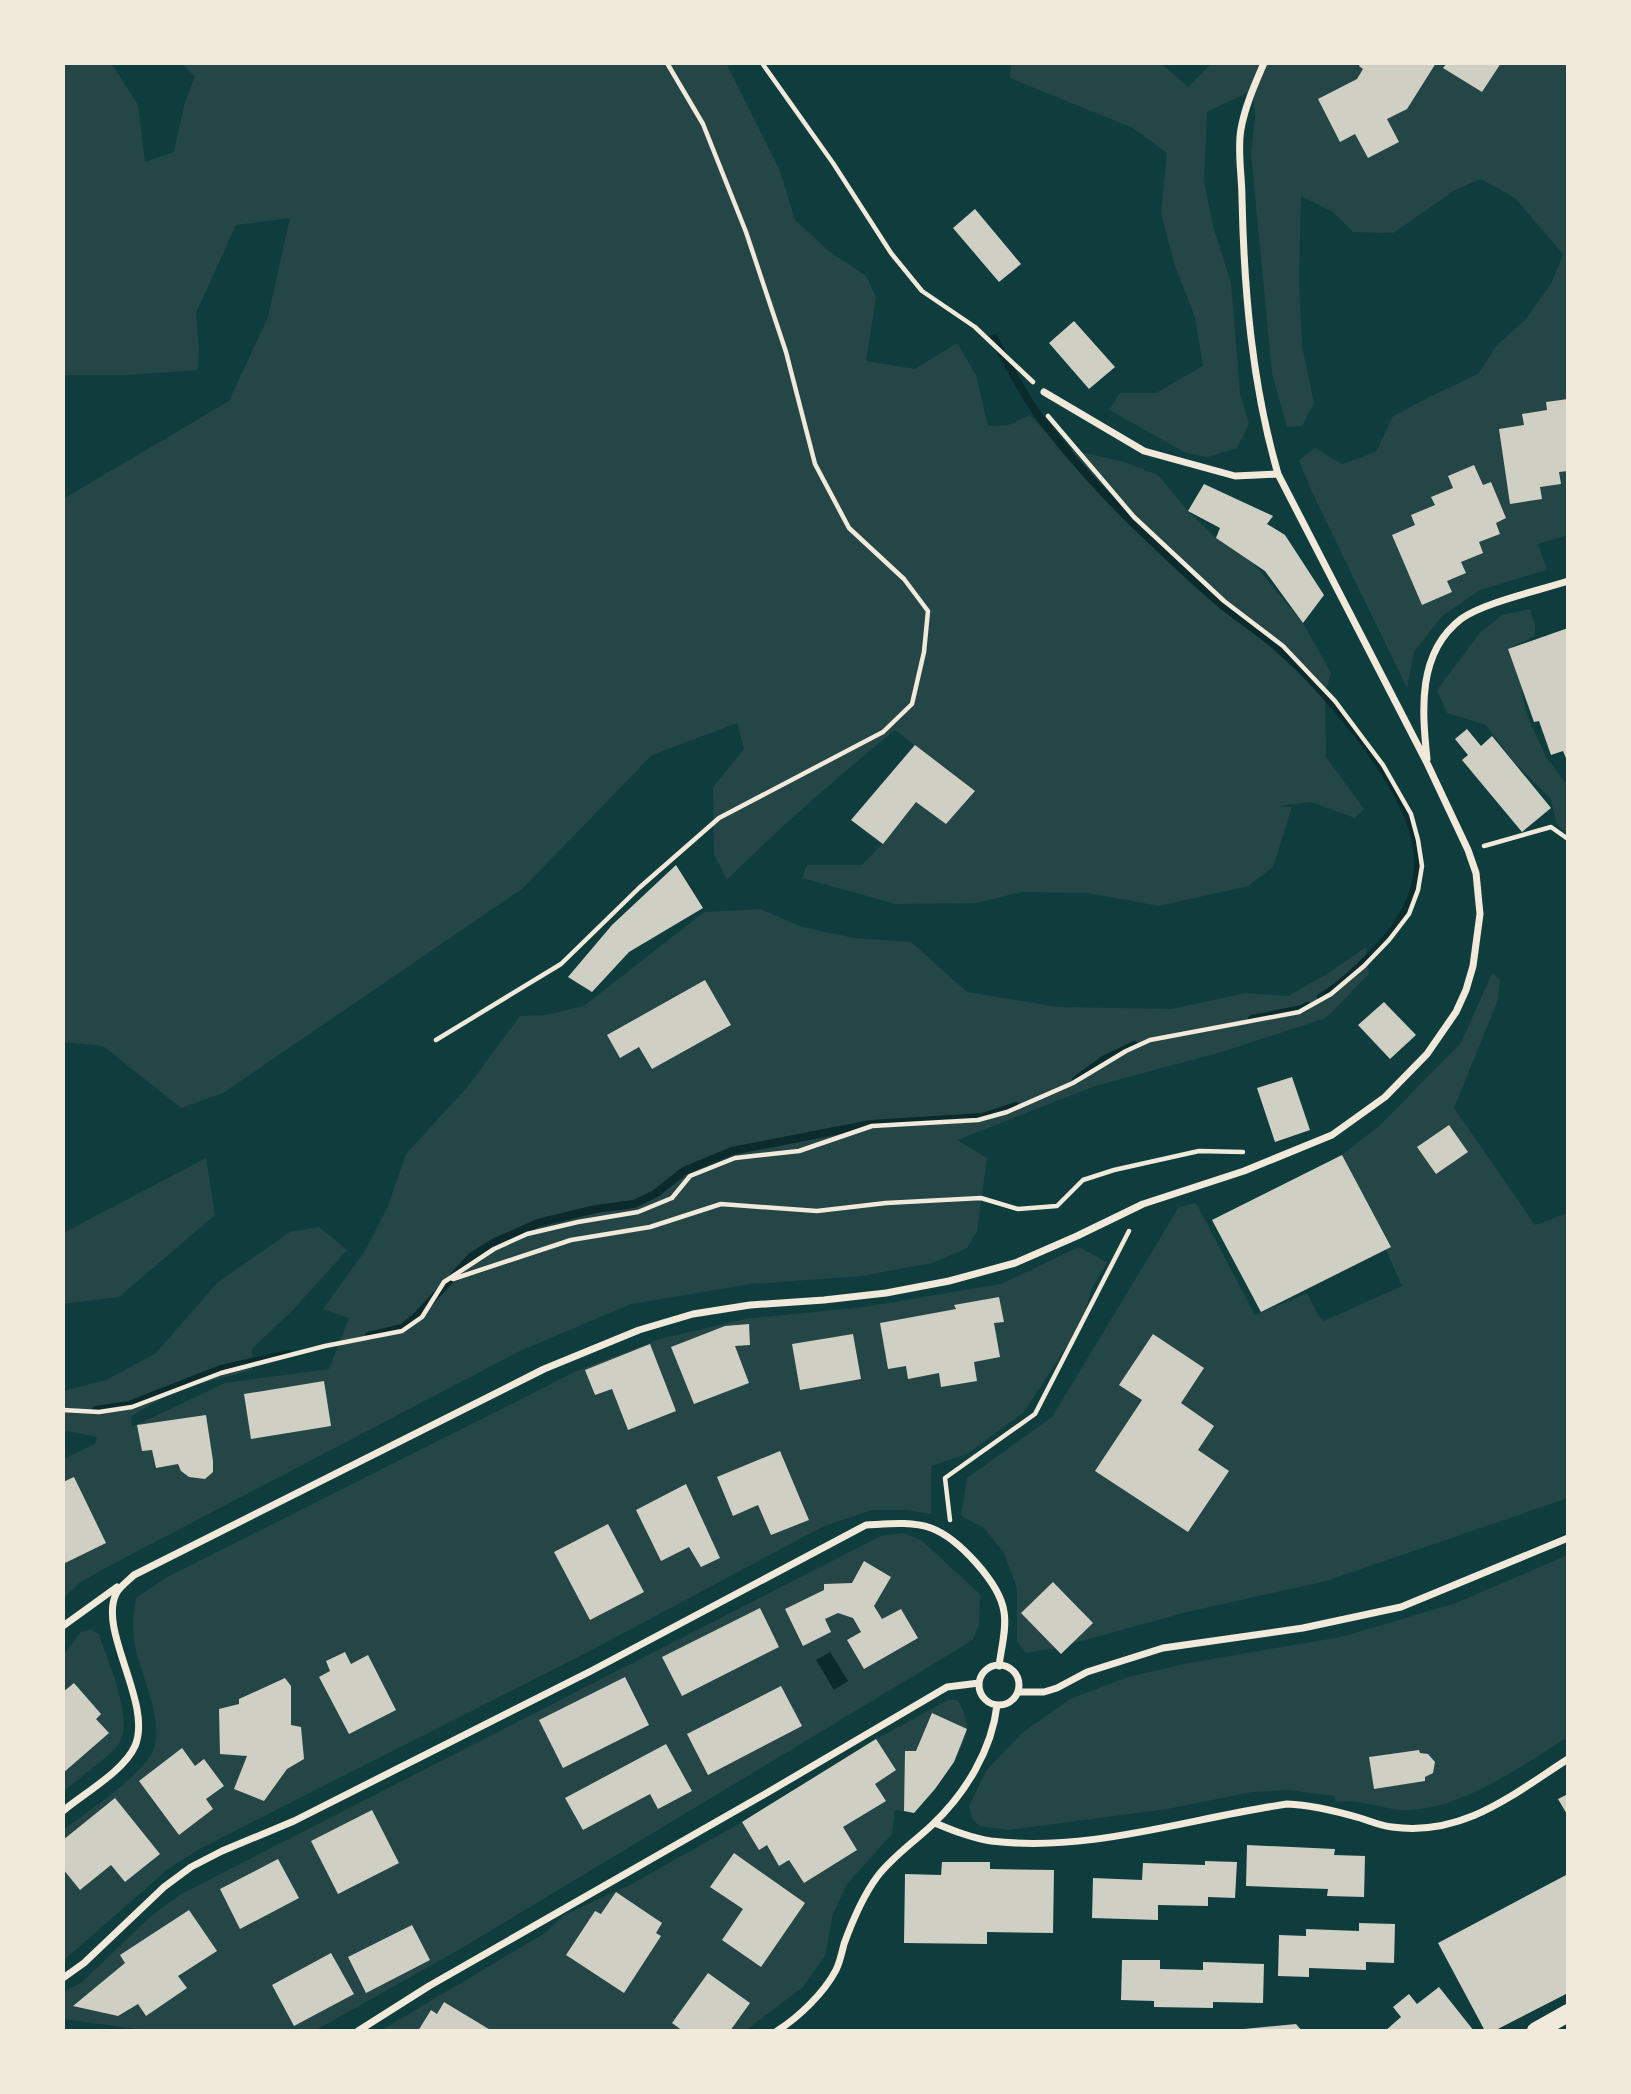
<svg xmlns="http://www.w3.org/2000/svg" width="1631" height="2094" font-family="'Source Sans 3',sans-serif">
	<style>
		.green { fill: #244646 }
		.water { fill: #0a2a2b }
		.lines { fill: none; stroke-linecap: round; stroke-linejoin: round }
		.stream { stroke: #0a2a2b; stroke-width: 8 }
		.building { fill: #cfcfc3 }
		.path { stroke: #f1e9da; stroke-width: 4.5 }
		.minor { stroke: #f1e9da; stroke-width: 7 }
		.primary { stroke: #f1e9da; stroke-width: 18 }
	</style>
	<rect width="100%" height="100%" fill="#0f3d3e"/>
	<path class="green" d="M63,63h48l27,42 7,57 29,-10 11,-50 10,-25 -14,-14h545l54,108 15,49 34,31 37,25 10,21 -10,64 49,8 42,-26 19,32 12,51 20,-1 22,-10 30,32 64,15 34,13 30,36 27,26 38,26 50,60 28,50 -6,20 1,64 38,52 -9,9 -44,-16 -34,4 15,1 -19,60 -25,19 -89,20 -71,-13 -67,-1 -44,11 -81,1 -94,-26 5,-13h55l20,-21 -31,-24 63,-75 -19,-15c-58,47 -114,96 -168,150l-13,-26 -1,-67 31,-38 -7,-26 -85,32 -129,133 -300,205 -42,15 -78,-62 -40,-4v-543l166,-98 39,-84 22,-99 -54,7 -40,88 3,37 -1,20 -70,5h-65z
		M1011,63h150l27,24 24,-24h356v472l-30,9 9,26 -67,20 -38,26 -28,36 -7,36 -96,-198 -12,-30 16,-12 27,16 34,-12 17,-36 36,-19 49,-23 19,-29 29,-26 26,-37 11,-28 -48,-56 -34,-19 -24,10 -64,44 -40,-1 -20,-20 -32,-16 -2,83 3,67 12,57 -12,23 -15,1 -15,-54 -21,-220 4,-36 -2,-27 -46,22 -3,69 9,45 18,57 9,110 9,31 -12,24 -29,9 -22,-4 -77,-43 11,-17h36l47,-27 -8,-49 -20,-51 -14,-53 6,-60 -34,-25 -123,-50z
		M1530,609l5,16v11l-27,13 13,36 5,28 20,44 22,29v48l-12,-11 -5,-24 -38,-38 -27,-36 -39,-12 -10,-23 42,-56 23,-19z
		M760,909l42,18 52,11 57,4 56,50 91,15 114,2 73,-16 43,3 42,-24 36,-25 3,27 -43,44 -108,35 -123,33 -138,54 30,18 -10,73 -10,17 -35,15 -70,13 -112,8 -119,20 -111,47 -409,214 -32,18 -16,16v-140l32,-15 2,-7 -34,-7v-39l43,-11 49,-26 62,-71 73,-51 29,-5 28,23 -54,60 -41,39v21l-74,20 -47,26 1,11 93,-44 104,-14 20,-51 -26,-9 42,-58 23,-45 18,-52 63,-69 51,-69 25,-1 39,-9 120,-94z
		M1492,973l8,7 -2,20 -44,108 81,117 33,-12v285l-242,83 -139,31 -131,36 -30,5 -9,-12v-53l-13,-35 -20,-25 -23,-12 6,-38 85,-61 127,-210 17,-4 59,112 52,-22 11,22 6,6 78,-35 -16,-36 5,-4 -49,-91 37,-29 82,-83z
		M206,1158l9,57 -96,82 -56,7v-71z
		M1079,1247l28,15 -16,28 -8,31 -59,91 -57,42 -36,12v48l-25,-4h-34l-48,16 -236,126 -387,196 -33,21 -105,92v-131c28,-21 61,-42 84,-69 24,-29 -6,-84 -12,-115 -3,-17 -2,-31 1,-48l33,-22 408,-205 83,-32 85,-20 120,-12 136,-23z
		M903,1533l18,7 59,54 -1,30 -6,16 -516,311 -143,80h-163l-88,-12v-27l18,-9 70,-67 30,-22 700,-358z
		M1568,1555v182c-46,28 -102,70 -157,73 -25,2 -46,-12 -75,-8l-2,-6 -46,-6 -36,2 -85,17 -158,21 -30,-4 -7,-8 -3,-12 17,-35 36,-38 48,-34 58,-22 60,-14 153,-26 115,-34z
		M91,1629l8,5c8,26 37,88 19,111 -11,14 -41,34 -55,47v-137l18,-23z
		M948,1700h10c4,9 9,17 9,27 0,26 -37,66 -53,86l-19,-3 -3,24 -45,50 -14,30 -8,42 -22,31 -58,44h-365l165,-98 19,-18 66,-30 112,-63 134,-83z"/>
	<path class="water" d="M830,1652l18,29 -14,9 -18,-30z"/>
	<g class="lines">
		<path class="stream" d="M994,338c14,26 27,54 45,78 28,38 61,74 94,107 27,26 54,52 82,76 20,18 43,31 63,49 48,42 144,150 140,217 -1,33 -19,60 -41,84 -16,17 -35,36 -56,48
			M1252,1019l50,-10 5,-3
			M1076,1080l29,-21 29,-14
			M369,1336l33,-8 15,-12 54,-59 24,-15 43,-19 58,-14 38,-5 21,-10 29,-23 48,-20 139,-27 111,-7 34,-11
			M96,1410l33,-5 92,-36 67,-15"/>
	</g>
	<path class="building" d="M1361,63h75l-29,46 -20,10 12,23 -31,16 -13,-24 -15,8 -22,-43 39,-20 6,-10 -4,-3z
		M1447,63h54l-19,29 -39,-24z
		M975,209l46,55 -22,18 -46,-54z
		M1074,321l41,46 -26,22 -40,-46z
		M1568,399v72l-9,1 2,12 -21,3 2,12 -32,5 -11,-75 25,-4 -2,-11 25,-4 -1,-8z
		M1474,465l9,20 8,-3 15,36 -10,5 4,11 -21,8 4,11 -22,9 5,11 -19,8 5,11 -30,13 -30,-70 23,-10 -4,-10 24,-10 -4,-8 22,-9 -5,-12z
		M1204,484l69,32 -6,8 18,11 39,60 -21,28 -38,-52 -49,-33 4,-10 -32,-17z
		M1568,628v135l-5,-12 -12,4 -12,-34 -5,1 -26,-73z
		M1467,729l14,17 11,-10 59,72 -29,24 -60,-72 6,-5 -13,-16z
		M915,745l60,46 -29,33 -30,-22 -33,42 -32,-24z
		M676,865l27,43 -74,44 -37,40 -24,-15 44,-52z
		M705,980l26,45 -79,44 -13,-22 -19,11 -13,-23z
		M1384,1002l32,33 -26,24 -32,-34z
		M1292,1077l18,53 -35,12 -18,-54z
		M1449,1125l19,27 -32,22 -19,-27z
		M1342,1155l49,92 -130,65 -49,-92z
		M999,1297l5,25 -10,1 6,34 -26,5 3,19 -36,6 -2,-14 -31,6 -2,-13 -18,3 -8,-46 76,-14 -2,-4z
		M749,1324l1,21 -15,1 14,37 -55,21 -23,-57 54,-21z
		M853,1334l8,45 -61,11 -8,-46z
		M1153,1334l51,34 -23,35 33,23 -16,24 31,21 -41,61 -93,-61 47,-71 -23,-15z
		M650,1344l26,67 -48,19 -16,-41 -17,6 -10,-25z
		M324,1381l7,45 -80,13 -7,-45z
		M206,1415l7,46v11l-8,7 -16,-2 -8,-6 -3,-7 -22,4 -4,-18 -10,1 -5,-26z
		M780,1451l29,69 -38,15 -13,-30 -25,11 -16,-39z
		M74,1477l32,66 -43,21v-82z
		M686,1484l34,74 -19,9 -12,-20 -28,14 -25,-51z
		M608,1524l36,68 -54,28 -36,-68z
		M864,1561l27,16 -17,29 8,13 19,-10 17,29 -54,31 -17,-29 14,-8 -8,-14 -15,-5 -13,6 6,13 -28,14 -18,-37 39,-19v-6l28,-1z
		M1053,1582l40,41 -32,31 -40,-41z
		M760,1608l19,39 -97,49 -20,-39z
		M345,1652l6,12 17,-9 28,55 -47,24 -30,-57 11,-6 -4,-10z
		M625,1677l24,48 -86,43 -24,-48z
		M285,1678l6,8v39l10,2 3,32 -17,10 -23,32 -30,-12 13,-33 -27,-2 -1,-45 20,-5v-5z
		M74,1683l27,31 -5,5 13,14 -46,40v-81z
		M781,1686l21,40 -94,49 -21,-41z
		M932,1713l35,16 -13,33 -19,27 -21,24 -10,-2 1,-60h11z
		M876,1739l20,31 -21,14 11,17 -43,26 14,23 -53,33 -15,-23 -10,6 -12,-21 -8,5 -17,-28z
		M666,1744l26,47 -34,18 -8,-15 -67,36 -18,-32z
		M182,1748l13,18 9,-7 20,27 -18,13 7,10 -34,26 -40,-54z
		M1419,1750l1,3 8,1 7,8 -2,11 -8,4v4l-51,8 -5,-32z
		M1568,1794v22l-10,-17z
		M115,1798l45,56 -35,28 -14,-17 -31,25 -17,-21v-29z
		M372,1810l27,53 -61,31 -27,-53z
		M1247,1845l88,4 -1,6 31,1 -1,41 -37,-1 1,-7 -82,-3z
		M734,1853l71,50 -44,64 -39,-27 21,-31 -33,-22z
		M278,1859l21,39 -59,31 -20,-40z
		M1205,1861l32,1 -2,36 -27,-1v9l-50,-1v15l-66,-2 1,-40 49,2 1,-17 62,2z
		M942,1862h48v7l64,1 -1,63 -66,-1v12l-83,-1 1,-69 36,1z
		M1568,1874v119l-74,38h-9l-47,-88z
		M616,1892l46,31 -6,10 5,3 -37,57 -58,-38 29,-44 6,3z
		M189,1910l28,41 -39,25 9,12 -41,28 -8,-12 -20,12 -45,-10 52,-43 -5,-8z
		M1359,1923l36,1 -1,39 -28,-1v8l-57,-2v9l-31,-1 1,-41 27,1v-7l53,2z
		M412,1925l18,35 -64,33 -18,-36z
		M331,1953l23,41 -60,32 -22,-41z
		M1122,1960h38v9l43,1v-8l61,2 -1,39 -50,-1v6l-59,-1v-6l-33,-1z
		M708,1973l42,30 -20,28h-47l-11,-8z
		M1439,1987l35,44h-89l16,-14 -8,-10 16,-13 8,10z
		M444,2002l48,29h-74l13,-21 6,4z
		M1296,2024l6,7h-58v-2z"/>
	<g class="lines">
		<path class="path" d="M762,63l71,100 58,90 31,38 53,36 58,55
			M1484,846l67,-19 17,12
			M436,1040l125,-76 78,-76 80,-70 164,-86 29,-28 12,-52 4,-41 -24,-32 -55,-51 -34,-64 -29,-112 -40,-120 -43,-108 -36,-61
			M453,1279l118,-39 79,-13 71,-23 96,7 69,-8 95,-5 37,11 39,-3 26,-26 31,-10 85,-19 44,1
			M63,1410l36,2 33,-5 89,-34 104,-27 77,-15 20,-14 22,-35 50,-33 33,-15 51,-12 60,-10 34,-14 18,-22 45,-18 64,-7 73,-25 106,-6 29,-8 66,-29 53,-32 24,-11 149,-28 32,-18 33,-28 25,-26 20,-26 9,-24 4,-24 -4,-26 -7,-26 -28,-49 -48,-64 -52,-55 -59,-45 -90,-84 -86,-101
			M950,1520l-5,-42 90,-64 94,-183"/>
		<path class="minor" d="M1044,392l100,59 91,25 43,-2
			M1427,759c-5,-49 -10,-106 34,-140 21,-16 80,-29 107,-38
			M63,1626l54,-39
			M979 1685a20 20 0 1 1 40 0a20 20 0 1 1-40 0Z
			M1018,1692h26l13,-4 30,-16 76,-24 140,-20 98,-21 167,-69
			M63,1811c20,-17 61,-40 72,-65 18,-42 -37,-115 -19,-152 3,-7 13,-14 18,-19l410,-206 95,-39 54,-16 57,-9 74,-5 62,-7 63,-12 66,-18 62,-27 66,-32 101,-33 88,-36 53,-38 42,-43 29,-42 10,-22 7,-24 7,-52 -4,-41 -8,-23 -41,-87 -149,-289c-26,-89 -34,-184 -36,-276 0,-22 -5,-48 -1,-69 4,-23 14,-45 23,-66
			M935,1823c17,7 36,15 56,18 99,12 198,-23 296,-37 25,1 49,7 73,14 10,3 21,8 32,9 71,10 120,-32 176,-68
			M63,1978l21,-15 80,-76 27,-20 31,-16 72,-30 297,-150 275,-146c21,-1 45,-4 65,3 27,10 69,55 73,84 3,16 -3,37 -5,54
			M358,2031l71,-45 336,-192 182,-107 32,-4
			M777,2031c22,-14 47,-38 59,-61 4,-8 6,-18 8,-26 8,-22 19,-48 33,-67 15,-20 37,-35 55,-52 33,-31 60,-75 65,-120"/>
		<path class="primary" d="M1536,2031l32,-18"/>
	</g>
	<rect width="1631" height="2094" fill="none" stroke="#f1e9da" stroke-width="130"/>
</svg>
